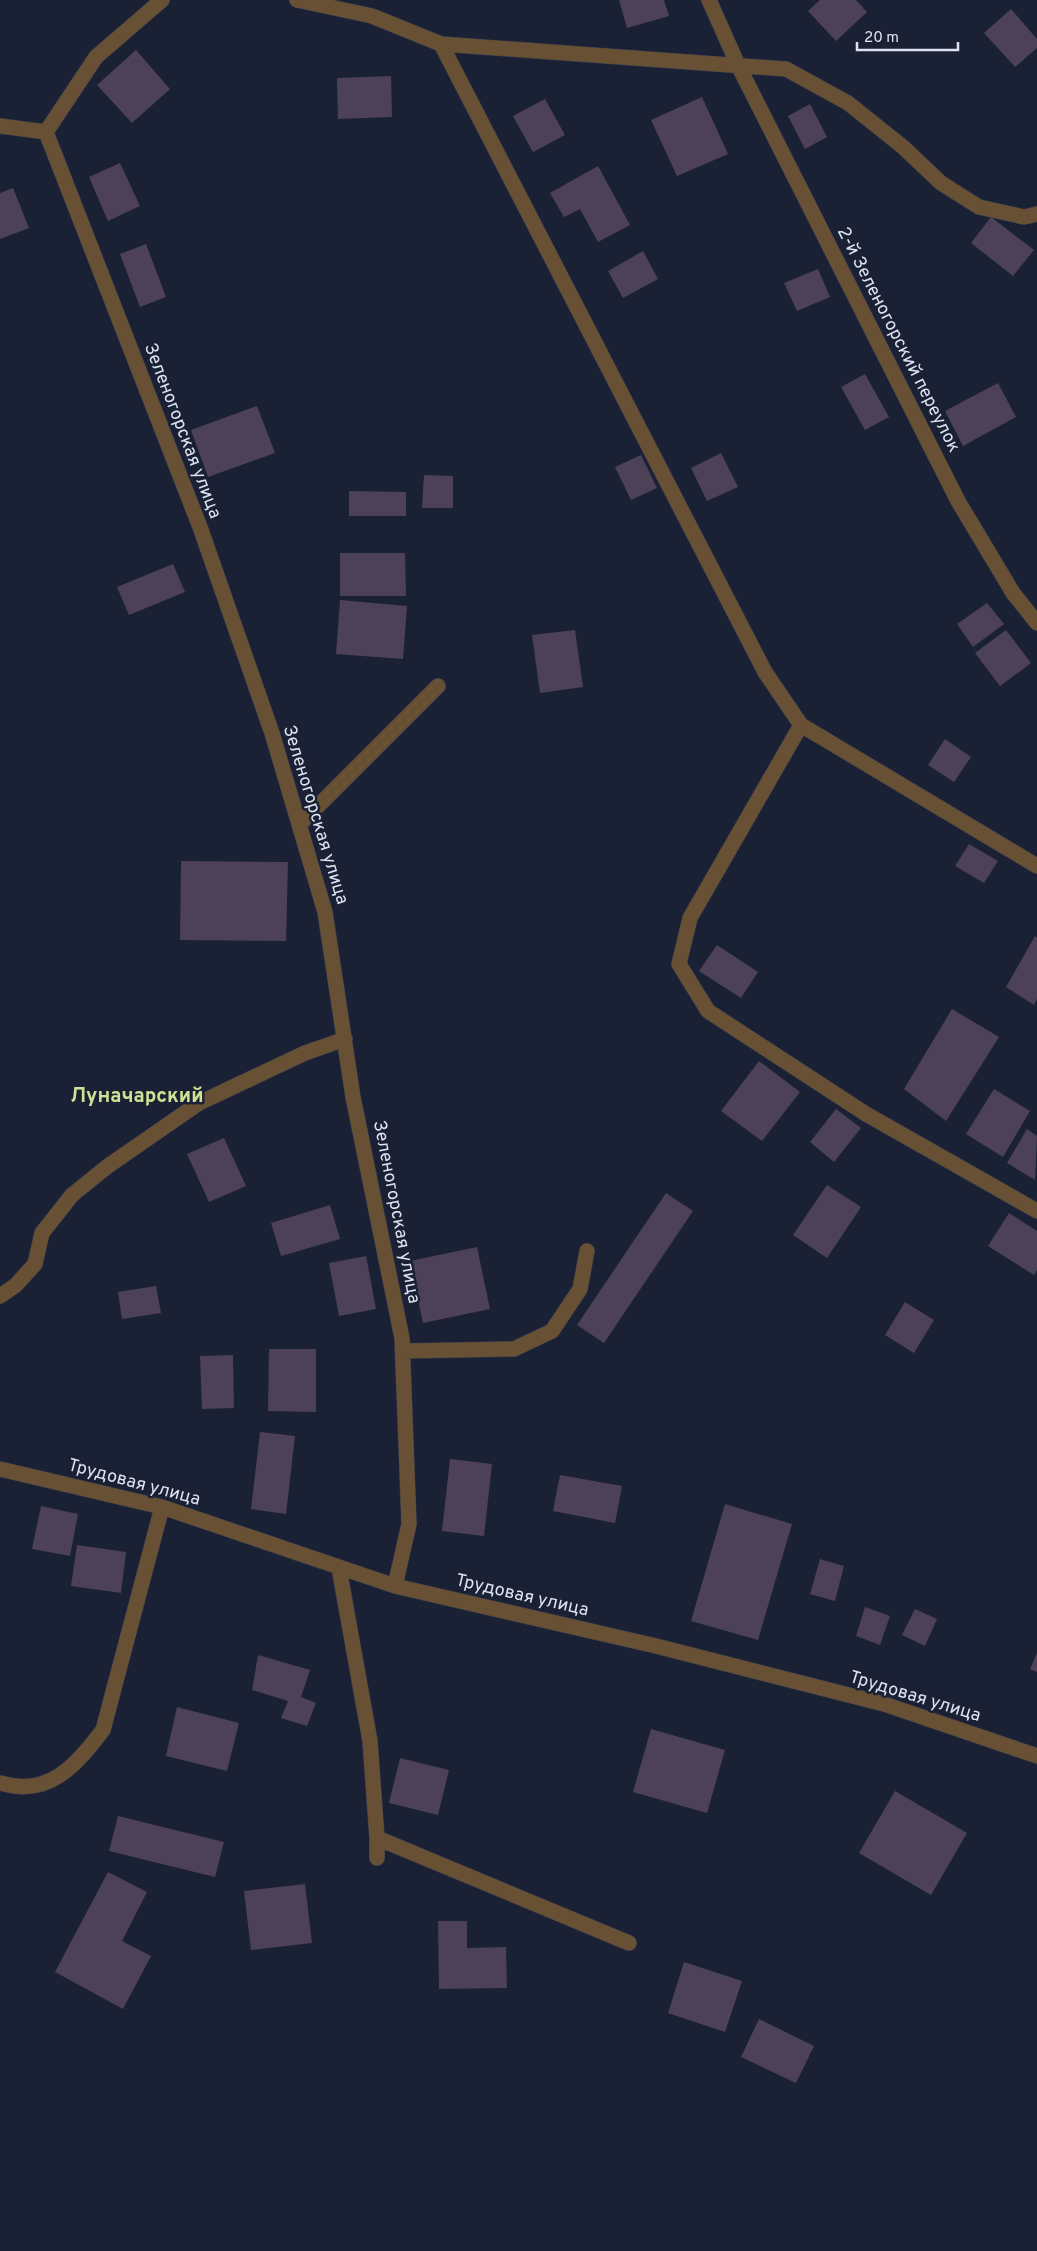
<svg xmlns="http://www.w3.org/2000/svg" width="1037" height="2251" font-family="Overpass,sans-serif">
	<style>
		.building { fill: #4d4157 }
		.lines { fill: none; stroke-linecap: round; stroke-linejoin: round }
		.minor-casing { stroke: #363c4f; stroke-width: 16 }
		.minor { stroke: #675033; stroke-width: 15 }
		.labels { text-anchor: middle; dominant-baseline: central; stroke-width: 5; stroke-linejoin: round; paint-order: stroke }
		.street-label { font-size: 18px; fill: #dee3f1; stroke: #1b2135 }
		.quarter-label { font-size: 20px; font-weight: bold; fill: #d0e094; stroke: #1b2135 }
	</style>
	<rect width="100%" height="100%" fill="#1b2135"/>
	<path class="building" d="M619,0h45l5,16 -42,12z
		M820,0h36l11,12 -31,29 -28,-30z
		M1011,9l26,30v9l-22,19 -31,-34z
		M136,50l34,39 -38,34 -35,-38z
		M391,76l1,41 -54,2 -1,-41z
		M702,97l26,57 -51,22 -26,-56z
		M545,99l20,36 -32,17 -20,-36z
		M810,104l17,33 -22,12 -17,-33z
		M120,163l20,43 -32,15 -19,-44z
		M598,166l32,59 -32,17 -18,-33 -16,8 -14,-24z
		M13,188l16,40 -29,11v-46z
		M991,217l43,33 -21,26 -42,-33z
		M146,244l20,53 -26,10 -20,-53z
		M643,251l15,28 -35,19 -15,-27z
		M818,269l12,28 -33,14 -13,-28z
		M865,374l24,43 -24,13 -24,-43z
		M998,383l18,34 -53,29 -18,-35z
		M257,406l18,47 -67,24 -17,-47z
		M721,453l17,34 -31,14 -16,-33z
		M641,455l16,33 -26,12 -16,-33z
		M424,475l29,1v32h-31z
		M349,491l57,1v24h-57z
		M340,553h65l1,43h-66z
		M173,564l12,28 -56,23 -12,-28z
		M340,600l67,6 -4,53 -67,-5z
		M987,603l17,21 -31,23 -16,-23z
		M575,630l8,57 -43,6 -8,-58z
		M1006,630l25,33 -31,23 -25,-33z
		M945,739l26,18 -17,25 -26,-17z
		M969,844l29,17 -14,22 -29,-17z
		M181,861l107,1 -2,79 -106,-1z
		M1035,936l2,2v61l-3,6 -28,-18z
		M717,945l41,27 -17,26 -42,-27z
		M952,1009l47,28 -53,84 -42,-32z
		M759,1061l41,31 -38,49 -41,-30z
		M994,1089l36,22 -27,46 -37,-23z
		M836,1109l25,19 -27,34 -24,-20z
		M1027,1129l10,7 -2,44 -28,-17z
		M224,1138l22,48 -37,16 -22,-48z
		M827,1185l34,22 -34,51 -34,-23z
		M666,1193l27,18 -89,132 -27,-18z
		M330,1205l10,34 -59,17 -10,-33z
		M1009,1213l28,18v39l-3,5 -46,-29z
		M477,1247l13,62 -67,14 -13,-62z
		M366,1256l10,53 -37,7 -10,-53z
		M156,1286l5,27 -39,6 -4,-27z
		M905,1302l29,18 -20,33 -29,-18z
		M269,1349h47v63l-48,-1z
		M233,1355l1,53 -32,1 -2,-53z
		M260,1432l35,4 -9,78 -35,-5z
		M450,1459l42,5 -8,72 -42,-5z
		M560,1475l62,11 -7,37 -62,-12z
		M725,1504l67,20 -34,116 -67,-19z
		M41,1506l37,8 -8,42 -38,-7z
		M77,1545l49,7 -5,41 -50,-7z
		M820,1559l24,7 -9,35 -25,-7z
		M865,1607l25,9 -10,29 -24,-9z
		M915,1609l22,10 -12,27 -23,-11z
		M1037,1653v19l-7,-3z
		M258,1655l52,15 -9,27 15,6 -9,23 -26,-8 7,-17 -36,-11z
		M177,1707l62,16 -12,48 -61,-15z
		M651,1729l74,21 -18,63 -74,-21z
		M400,1758l49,12 -11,45 -49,-12z
		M895,1791l72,42 -36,62 -72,-42z
		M118,1816l106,26 -9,35 -106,-26z
		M108,1872l39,20 -25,49 29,15 -28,53 -68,-37z
		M305,1884l7,59 -61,7 -7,-59z
		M438,1921h29v27l39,-1 1,41 -68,1z
		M684,1962l58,19 -17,51 -57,-19z
		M759,2019l55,27 -18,37 -55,-26z"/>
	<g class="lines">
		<defs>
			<path id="minor" d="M297,0l75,16 69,28 345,25 62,34 55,44 38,36 38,24 45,10 13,-3
				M709,0l29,65 220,436 55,92 24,30
				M441,44l324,628 36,53 236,141
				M0,126l46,6 154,395 72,206 53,179 28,185 49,241 7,186 -14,62
				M46,132l50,-75 66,-57
				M801,725l-111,193 -11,46 29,47 158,103 171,97
				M299,825l139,-139
				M0,1296l16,-11 19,-21 7,-31 30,-38 36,-29 91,-63 106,-50 40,-14
				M403,1351l111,-2 38,-18 28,-42 7,-38
				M0,1469l162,38 233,79 261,60 228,58 153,52
				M339,1568l31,173 7,97v20
				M0,1783c49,15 76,-18 103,-53l59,-223
				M377,1838l252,105"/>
		</defs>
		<use href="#minor" class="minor-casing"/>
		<use href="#minor" class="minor"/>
	</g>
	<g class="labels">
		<g class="street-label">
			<text transform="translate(898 340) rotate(63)">2-й Зеленогорский переулок</text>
			<text transform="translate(182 431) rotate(69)">Зеленогорская улица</text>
			<text transform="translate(315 815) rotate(73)">Зеленогорская улица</text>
			<text transform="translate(396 1212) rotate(79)">Зеленогорская улица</text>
			<text transform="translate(134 1483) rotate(15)">Трудовая улица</text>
			<text transform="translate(522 1596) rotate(13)">Трудовая улица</text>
			<text transform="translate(915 1697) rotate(17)">Трудовая улица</text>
		</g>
		<g class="quarter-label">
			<text x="137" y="1097">Луначарский</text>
		</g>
	</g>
	<path d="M857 42v8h101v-8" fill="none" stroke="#dee3f1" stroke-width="2.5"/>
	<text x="864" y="42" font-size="15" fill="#dee3f1" stroke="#1b2135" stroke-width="4" paint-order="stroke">20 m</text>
</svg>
